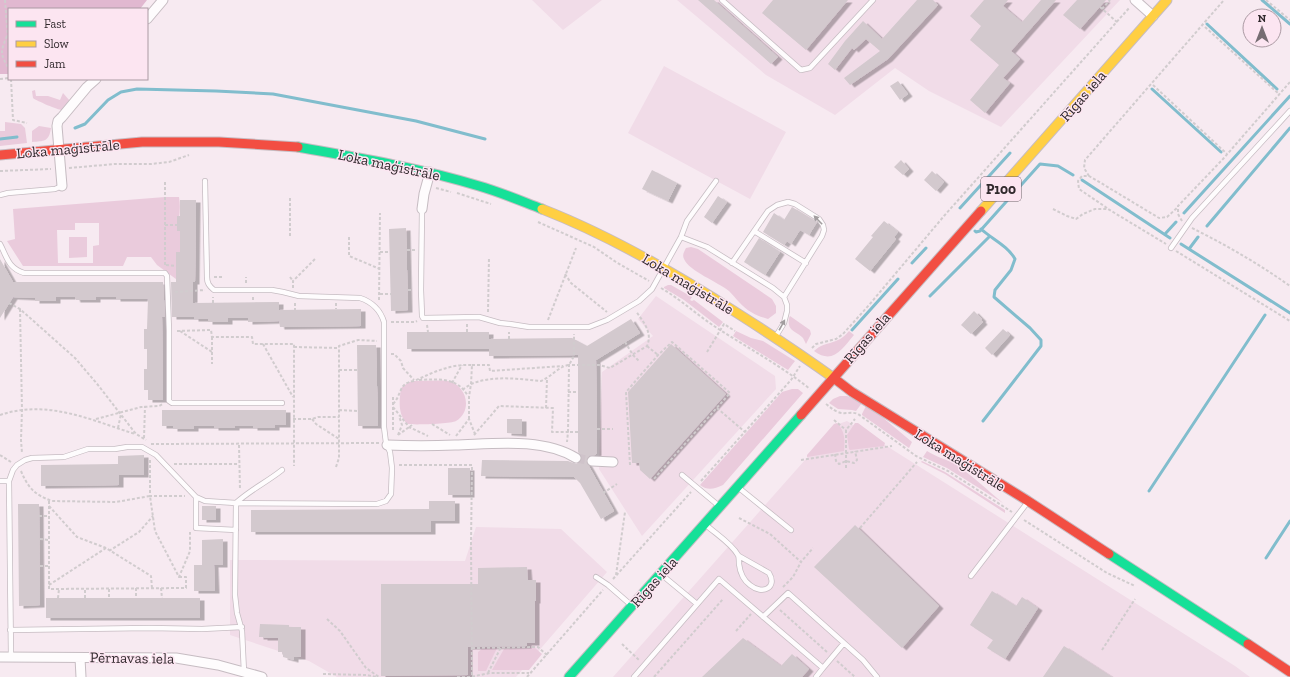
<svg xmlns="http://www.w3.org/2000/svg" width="1290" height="677" font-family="'Zilla Slab',serif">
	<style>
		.built { fill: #f1dce8 }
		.green { fill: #eacbdc; fill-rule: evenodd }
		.forest { fill: #e1b8d0 }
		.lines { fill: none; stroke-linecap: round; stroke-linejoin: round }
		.stream { stroke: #81bdcd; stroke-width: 3 }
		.building { fill: #d3c9ce; filter: url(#shadow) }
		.street-tunnel { stroke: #cfc3ca; stroke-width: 9; stroke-dasharray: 9 4.5; stroke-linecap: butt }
		.lane-casing { stroke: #c6bcc2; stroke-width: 6 }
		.street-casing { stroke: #c6bcc2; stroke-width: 11 }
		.fast-casing { stroke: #c6bcc2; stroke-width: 11 }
		.slow-casing { stroke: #c6bcc2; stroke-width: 11 }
		.jam-casing { stroke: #c6bcc2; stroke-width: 11 }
		.path { stroke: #d1ccce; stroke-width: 2; stroke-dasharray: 3 2; stroke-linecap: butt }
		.lane { stroke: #fefcfd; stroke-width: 4.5 }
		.street { stroke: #fefcfd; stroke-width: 9 }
		.fast { stroke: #16e098; stroke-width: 9 }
		.slow { stroke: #ffcf43; stroke-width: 9 }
		.jam { stroke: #f24e42; stroke-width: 9 }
		.oneway { fill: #a29d9f }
		.labels { text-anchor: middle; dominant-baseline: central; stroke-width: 3; stroke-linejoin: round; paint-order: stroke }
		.shield { fill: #fce5f1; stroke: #6e6168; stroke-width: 1 }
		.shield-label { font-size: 14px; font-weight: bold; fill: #31292d }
		.street-label { font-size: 15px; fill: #31292d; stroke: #fce5f1 }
	</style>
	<defs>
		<filter id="shadow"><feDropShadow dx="4.5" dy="2.5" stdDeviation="0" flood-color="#0004"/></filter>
	</defs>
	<rect width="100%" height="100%" fill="#f7eaf1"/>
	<path class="built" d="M532,0h70l-39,30z
		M677,0h443l-119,127 -72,-36 -34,-23 -60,47 -69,-40z
		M664,66l122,66 -36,67 -122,-66z
		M656,296l119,80 1,13 -134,147 -43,-67 3,-97 51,-36 -15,-17z
		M847,421l388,245 15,11h-637l223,-252z
		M476,527l85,2 46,43 -91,105h-179l-28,-16 -79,-26v-75l235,1z"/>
	<path class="green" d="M35,90l1,6h12l12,4 3,-7 7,8 -8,9c-4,0 -25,-9 -29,-12l-1,-7z
		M5,122l16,2 4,4 2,15 -27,3v-15h5z
		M39,126l12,2c-2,14 -7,13 -19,14v-11z
		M165,197h14c2,11 0,23 -2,34h3v21h-4v20l4,10 -23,-17 -6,-8h-24l-4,9h-100l-16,-25 8,-2 -2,-30zM75,223h24v22l-6,1v17h-35l-1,-33h18z
		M69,237h18v20l-18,1z
		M691,247l7,2 74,50 4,7v7l-8,6c-6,-2 -11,-3 -17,-7 -9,-5 -15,-14 -22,-21 -11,-9 -40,-20 -45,-32 -2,-4 0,-7 2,-11z
		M668,285h3l21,12 -2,3 2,1 2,-1 29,22 -4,5 -35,-27 -20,-12v-1z
		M790,316l20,14 1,4 -5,10c-1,-2 -2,-4 -3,-6 -7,-8 -16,-6 -14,-20z
		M736,331l15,7 12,3 32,20 -7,9 -55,-34z
		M849,331l5,4c-12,14 -21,30 -40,16 12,-11 23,-5 35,-20z
		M414,381c11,0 23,-1 34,0 19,4 25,30 8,40 -6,3 -41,4 -49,3 -9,-10 -8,-22 -6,-36l8,-6z
		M792,389h6l5,4 -80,92c-9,4 -15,6 -23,0l82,-93z
		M840,396h7l15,7 -6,8 -4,-1 -14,-1 -9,-6 4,-4z
		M866,406l15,10 31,26 -3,6 -47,-33v-1z
		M837,423c8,8 8,17 7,28l-37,6v-2l27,-31z
		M855,423h3l27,20 -1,3 -34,4 -1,-1 -2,-14z
		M927,451c9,6 19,8 28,13 17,11 32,26 48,39l-56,-35 -24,-11z
		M922,461l23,11 60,38v3l-60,-39 -24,-12z
		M483,648h14l-11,23h-8v-19z
		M535,648l7,6 -13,16h-37l12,-21z"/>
	<path class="forest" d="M0,0h147l-7,9h-131v65h-9z"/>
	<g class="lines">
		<path class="stream" d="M1262,0l28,24
			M1207,24l70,65
			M1152,89l69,63
			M75,128l10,-4 23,-24 13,-8 16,-3 79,2 57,3 143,27 69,18
			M0,139l17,-2
			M1082,180l88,58
			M960,208l50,-55
			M1184,213l106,-117
			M1207,226l83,-98
			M981,229c11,10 27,17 34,30l-4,11 -16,20 -1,7 36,31 11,12v6l-58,75
			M975,231l1,1 4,-1 60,-67 18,2 15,9
			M1165,234l11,-12
			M1181,244l109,69
			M1189,249l9,-12
			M912,263l14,-15
			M930,296l59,-59
			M852,330l46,-51
			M1149,491l116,-176
			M1266,558l24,-37"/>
	</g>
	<path class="building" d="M698,0h16l64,57 -7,7z
		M773,0h75l-42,50 -44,-37z
		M917,0h16l5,5 -50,54 -38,26 -6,-7 36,-27 -14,-12 -12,11 -2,-2 -17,22 -7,-6 17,-23 18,-20 19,18z
		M984,0h24l-5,6 19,16 19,-22h15l-45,51 9,8 -17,19 7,5 -25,30 -15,-13 29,-35 -29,-25 11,-14 -11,-10z
		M1077,0h29l-26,29 -17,-14z
		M898,81l10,13 -8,6 -10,-14z
		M901,160l8,9 -6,6 -9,-8z
		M652,170l25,13 -9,18 -26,-12z
		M932,171l12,11 -8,9 -12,-11z
		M718,196l9,6 -15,21 -8,-6z
		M180,200h16l-1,82h-2v21l86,-1v8l82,-1v17l-81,1 -1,-6 -31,1v-4h-20v4h-20v-3h-14v-2h-22l-1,-35h5v-30h4v-21h-3v-15h3z
		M792,207l25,15 -8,13 -9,-5 -9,14 -4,-3 -3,4 -21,-13 11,-19 10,7z
		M884,221l14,11 -4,5 2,2 -26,32 -15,-12 18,-22 -2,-1z
		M406,228l2,82 -17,1 -2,-82z
		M759,238l21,14 -15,23 -21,-13z
		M0,259l13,23h150l2,35h-3l1,83h-15v-10h-4v-21h3v-20h-3v-20h3l1,-30h-32v-2h-20v3h-20l-1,-3h-19v4h-21v-3l-22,-1 -13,21z
		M974,311l8,8 -1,1 2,2 -12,12 -10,-9z
		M631,319l9,14 -44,27 1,93 -2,2 -6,1 -3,5 28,50 -13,8 -21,-36 -6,-6 -93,-1 1,-16 86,1 8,3 5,-3 1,-4 -4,-5v-97l-89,1v-7h-82v-17h82v7l83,-1 15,8z
		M1003,329l7,6 -18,20 -7,-7z
		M671,344l55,50 -76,85 -10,-9 -1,-7h-7l-4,-71z
		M357,345h19l2,81h-20z
		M162,410h124v15h-11v3h-22v-2h-18v2h-21v-2h-20v3h-21v-3h-11z
		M507,419h15v15l-15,-1z
		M144,455v20h-25v10l-78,1v-21l77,-1v-8z
		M448,468h22v27h-22z
		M429,501h26v20h-24v11h-180v-22l178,-1z
		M18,504h21l1,101 -21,1z
		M202,506h14v14h-14z
		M855,525l84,81 -37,42 -88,-81z
		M223,539v26h-9l1,26h-21v-26h8v-25z
		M527,567l1,13h8v21h-1v42h-8v3l-59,1v28l-87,1v-92h97v-16z
		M992,591l24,15 6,-9 16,11 -33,51 -18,-11 6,-8 -23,-15z
		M46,598h154v20h-154z
		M260,624l29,1v2h12v30h-7v3l-11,-3v-5h-5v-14h-15v-1h-4z
		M743,638l38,28 11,-12 17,15 -7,8h-100z
		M1064,646l48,31h-69z"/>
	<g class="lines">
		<path class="street-tunnel" d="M576,458l16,3"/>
		<defs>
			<path id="lane" d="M722,0l79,70 9,-2 63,-68
				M205,181l2,96c0,6 2,9 7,13h58l11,2 16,4 61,2c12,4 20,11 24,24v105l2,16 4,9 2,16 -1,26 -5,7 -9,3 -141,-1 -1,92 2,18 5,18 2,41
				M0,195l8,-2 47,-4 7,-3
				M422,209l-1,81 1,26 1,2 56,-1 21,6 10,1 19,3h60l18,-7 32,-19 13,-12 29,-52 6,-16 29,-40
				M754,231l52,32
				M681,237l26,10 66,41 11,9 3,8v6l-3,12 -8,13
				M0,244c7,13 8,24 24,29h141l2,3 2,55v70l3,2h110
				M1171,248l21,-30 98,-107
				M732,263l36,-52 9,-6 11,-3 7,2 24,15 4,6 1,5 -2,6 -38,61
				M682,475l37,31
				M0,481h9
				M739,488l52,42
				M196,497v31l40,2
				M706,525c10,9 25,18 32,30 1,2 1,6 1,9 1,8 4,16 11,21 12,10 28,3 19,-12l-30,-17
				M662,575l35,29
				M971,576l56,-73
				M596,577l12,8 23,20
				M763,617l25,-24 75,67 14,17
				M10,630l139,-2 53,1 40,-2
				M11,657l-2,-176 4,-11 4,-5 8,-5 7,-2 32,-1 24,-8h27l12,-2h15l14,8 40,42 9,4 31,2c14,-13 31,-21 46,-33
				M823,668l21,-25
				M634,677l85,-98 104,89 -7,9"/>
			<path id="street" d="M1135,0l18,16
				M147,19l16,-19
				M62,186l-5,-60 1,-5 4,-4 25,-30 9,-8
				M422,209l2,-15 6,-22
				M387,445c23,1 45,1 68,0 37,-1 87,-8 121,13
				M592,461l21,1
				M0,657l176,1 42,7 44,12
				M80,658l1,19"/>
			<path id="fast" d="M298,147c61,11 122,21 181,39 21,6 42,15 63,23
				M1109,554l139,90
				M569,677l232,-262"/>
			<path id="slow" d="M542,209c69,27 133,64 195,104 33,21 66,43 98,66
				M981,211l186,-211"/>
			<path id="jam" d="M0,155l142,-13h77l79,5
				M835,379l17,13 176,109 81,53
				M801,415l87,-99 93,-105
				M1248,644l42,28"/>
		</defs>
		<use href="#lane" class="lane-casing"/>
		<use href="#street" class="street-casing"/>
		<use href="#fast" class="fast-casing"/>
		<use href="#slow" class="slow-casing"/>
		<use href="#jam" class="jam-casing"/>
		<path class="path" d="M5,0l4,52
			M1266,0l24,20
			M1100,7l17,15
			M1102,9l8,-9
			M1205,27l74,67
			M7,36c-7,17 -7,17 2,33
			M0,79l9,-1
			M11,79l2,41 14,3
			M1153,85l74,69
			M69,168l46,-4h36l18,-2 20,-7
			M0,171l51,-2
			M1089,176l-5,-8 1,-8 139,-160
			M165,182v85
			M436,188l15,4
			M457,193l34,11
			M290,198v39
			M1107,208l-28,-19 -1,-8 4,-5h7l12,7 58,35 8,-1 11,-10
			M1053,209l14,7 9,3 7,-5 12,-5h13l58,35
			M1182,221l-4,-7v-8l45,-47 67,-77
			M538,222l56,25 22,15 33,19
			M165,225h12
			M1192,228c34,17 67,36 98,58
			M349,237v19l31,13
			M407,250h9
			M1176,251l114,70
			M380,252h10
			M166,265l10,1
			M565,274l6,9 36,29
			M214,277h9
			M290,277l3,4
			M246,283v-6
			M293,288v-7l23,-23
			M661,288c19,11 35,26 53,38 32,21 66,39 96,63
			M408,290h5
			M175,292l30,-2
			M380,294h11
			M253,297v5
			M379,300l1,-87
			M9,303l11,6 55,49 23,27 38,49 10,6
			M213,303v-6
			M295,303v7
			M336,303v6
			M20,309l2,101 -1,30 1,13
			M488,312l1,-55
			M548,320l28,-72
			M391,322h24l2,-1
			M467,324v8
			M427,325l1,7
			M177,331l34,-1 1,7h40l1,7h41v122
			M180,331l32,21
			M212,337v27
			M509,339v-7
			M625,342l8,13 6,6
			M263,344l30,53
			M647,346l11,9
			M294,347l45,1
			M812,348l4,-4 20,-5 7,-5 26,-29 75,-89 186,-209
			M707,352l17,-28 11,7
			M391,354h3l7,7 2,7 11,12
			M472,365h17l1,6 73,-5
			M339,370h18
			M419,380c20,-1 38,-3 49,16
			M452,383l10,-18
			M568,392h10
			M393,397v34
			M393,404c9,-9 5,-21 21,-23 20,-9 36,-17 58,-16l-1,19 -9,6
			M826,404c4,3 7,6 12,8 7,3 13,-1 20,2l58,42 32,15 64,41
			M393,407l16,20 19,9
			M546,408l1,-29
			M717,408l28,24
			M339,410l19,1
			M0,415c47,-16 91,5 135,19
			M96,419l45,-12 18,-1 4,-2
			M293,419h19l6,-2h21
			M312,419l4,5 23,15
			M469,419v-22l2,-13c22,-9 47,-5 70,-3 10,-4 18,-15 28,-16l5,-9v-22
			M834,420l12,10
			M432,424l18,11
			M118,428l3,-14
			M597,429h16
			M578,432h-10l1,-67h30l11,3 37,-22c6,-14 -4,-24 -11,-35
			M398,435l14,-10
			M398,435l4,-10 -3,-9
			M474,435l25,-29 54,2 -1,24h16l-1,10
			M456,436l13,-17 6,15
			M144,438l1,-32
			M151,444l228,-1
			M239,445l1,45
			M835,454l1,7 3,3 7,-3 8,2 3,-3 -2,-9
			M0,455l11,7
			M150,460v36h35
			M801,460l91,-14
			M174,464h65
			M399,465h73l-1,78 1,134
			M630,465l-4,-73 32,-37 14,-13 58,51 -77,87
			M336,467l3,-9v-112l19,-6 19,1
			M846,468v-38l9,-11
			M21,471c7,17 14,24 31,30l64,1 34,-6 5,35 24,46 11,-26v-19
			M701,481l90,-101 9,-14
			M603,493l14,-9
			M49,501v88l137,-1v-11h-7
			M49,506l28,31 29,11
			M39,516h10
			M739,518l31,16 31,28 12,-14
			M1024,520l83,53 28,13
			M860,528l57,-66
			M40,539l9,1
			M109,551l30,-19 14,-16
			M40,566h9
			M616,575l9,-63
			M613,579l78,-87
			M49,585l57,-37 45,28 1,12
			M783,587l10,-10 8,-15
			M136,588v10
			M161,588l1,10
			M109,589v9
			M58,598l1,-9
			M85,598v-9
			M780,610l47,42
			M327,619l13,12 26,37 13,9
			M736,631l15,-17
			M622,644l17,16
			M472,648l66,-1 9,8
			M1102,650l33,-51
			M837,661l18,16
			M488,673l13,-26
			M323,674l44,1 9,2
			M457,677h13l20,-4h39
			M527,677l76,-87
			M654,677l69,-78"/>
		<use href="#lane" class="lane"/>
		<use href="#street" class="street"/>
		<use href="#fast" class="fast"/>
		<use href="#slow" class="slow"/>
		<use href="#jam" class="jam"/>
	</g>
	<defs><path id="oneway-solid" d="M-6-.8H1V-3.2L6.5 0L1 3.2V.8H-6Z"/></defs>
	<g class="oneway">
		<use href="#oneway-solid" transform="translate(818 220) rotate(-134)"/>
		<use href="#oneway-solid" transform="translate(782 325) rotate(-61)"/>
	</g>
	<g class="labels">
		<rect class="shield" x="981" y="177" width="40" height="24" rx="3"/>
		<g class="shield-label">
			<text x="1001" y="189">P100</text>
		</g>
		<g class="street-label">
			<text transform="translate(1083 96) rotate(-49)">Rīgas iela</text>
			<text transform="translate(68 149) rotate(-5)">Loka maģistrāle</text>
			<text transform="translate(389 165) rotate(12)">Loka maģistrāle</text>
			<text transform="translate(688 284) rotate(31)">Loka maģistrāle</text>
			<text transform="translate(867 338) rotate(-49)">Rīgas iela</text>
			<text transform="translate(960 460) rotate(32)">Loka maģistrāle</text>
			<text transform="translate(654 582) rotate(-48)">Rīgas iela</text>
			<text transform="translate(132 658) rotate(1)">Pērnavas iela</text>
		</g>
	</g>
	<rect x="8" y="8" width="140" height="72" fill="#fce5f1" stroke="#ab9aa3"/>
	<rect x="16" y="21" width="20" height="6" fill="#16e098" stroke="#ab9aa3"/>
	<text x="44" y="28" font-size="12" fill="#31292d">Fast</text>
	<rect x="16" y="41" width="20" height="6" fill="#ffcf43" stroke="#ab9aa3"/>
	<text x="44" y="48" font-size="12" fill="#31292d">Slow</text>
	<rect x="16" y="61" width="20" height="6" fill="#f24e42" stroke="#ab9aa3"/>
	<text x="44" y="68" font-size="12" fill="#31292d">Jam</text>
	<g transform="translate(1262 28)"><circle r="19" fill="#fce5f1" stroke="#ab9aa3"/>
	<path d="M0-3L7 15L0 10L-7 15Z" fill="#766d72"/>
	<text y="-6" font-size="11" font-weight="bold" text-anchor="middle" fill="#31292d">N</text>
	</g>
</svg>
